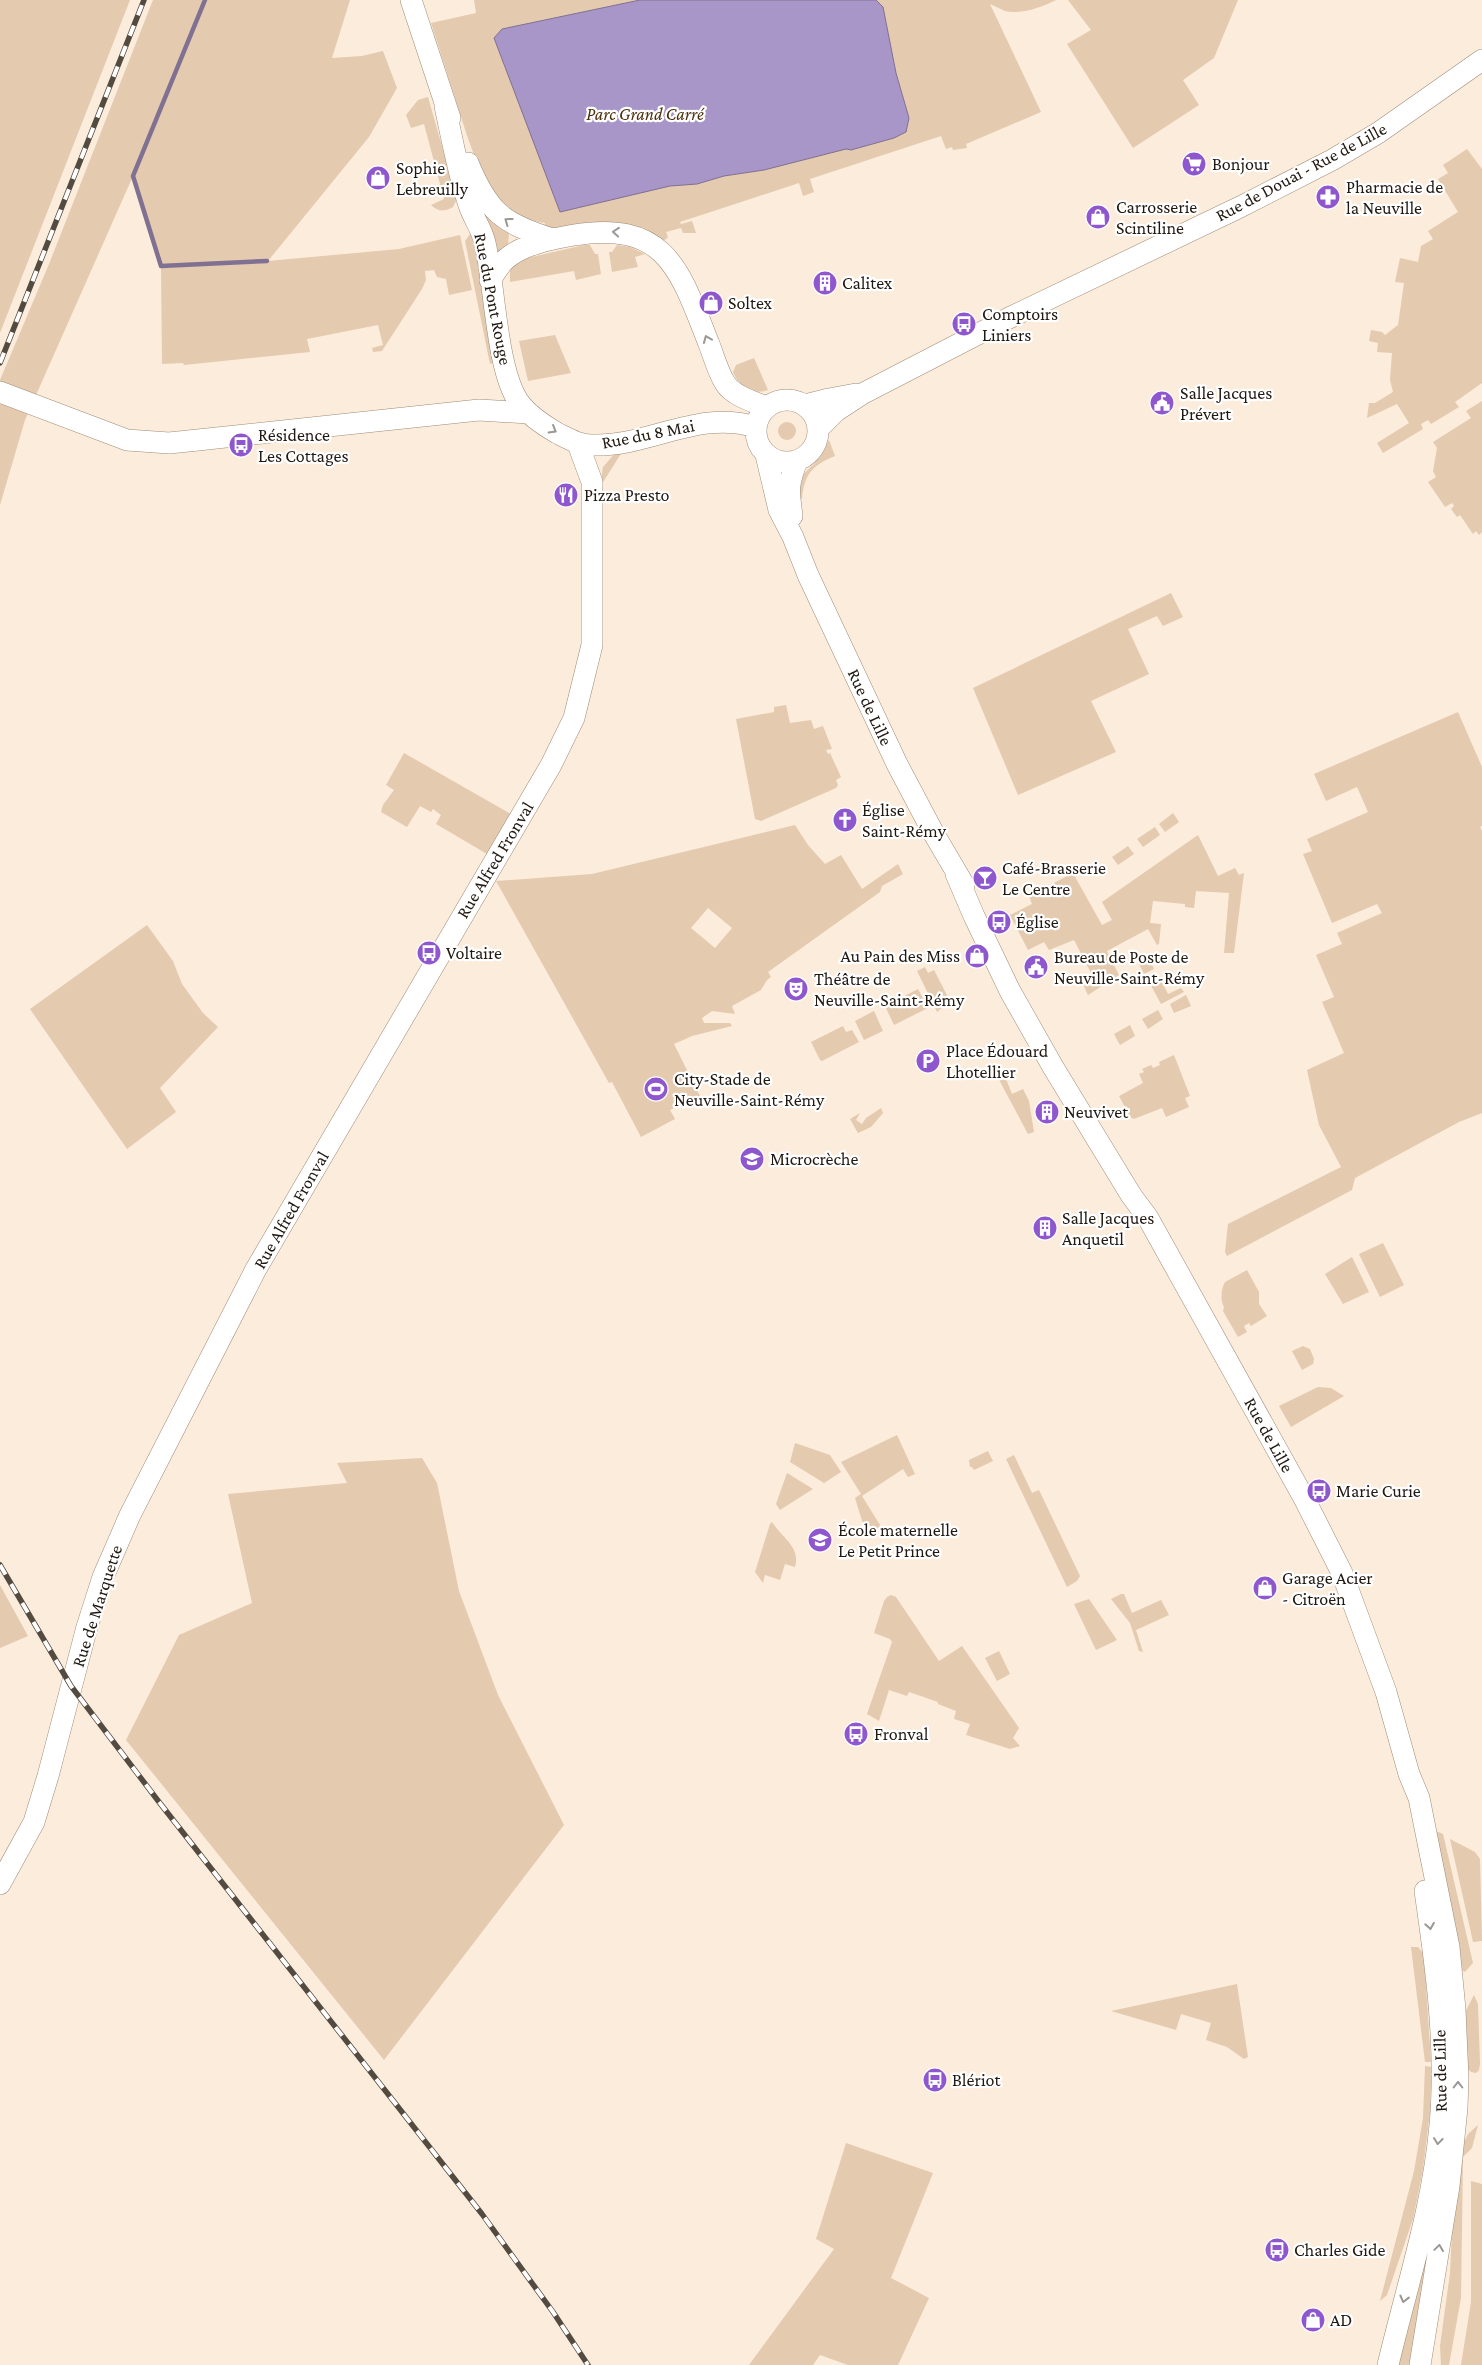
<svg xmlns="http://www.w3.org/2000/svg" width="1482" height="2365" font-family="'Crimson Pro',serif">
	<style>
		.green { fill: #e4caaf; fill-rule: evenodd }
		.water { fill: #a996c8; stroke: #807091 }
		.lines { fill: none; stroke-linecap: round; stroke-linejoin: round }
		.stream { stroke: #807091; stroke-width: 4.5 }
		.secondary-casing { stroke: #9e8c78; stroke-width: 22 }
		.secondary { stroke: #fff; stroke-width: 21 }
		.rail-casing { stroke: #534a40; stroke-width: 5.5 }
		.rail { stroke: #fff; stroke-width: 4; stroke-dasharray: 11; stroke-linecap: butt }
		.oneway { stroke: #9b9894 }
		.labels { text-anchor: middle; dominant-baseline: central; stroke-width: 4.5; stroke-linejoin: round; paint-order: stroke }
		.park-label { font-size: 18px; font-style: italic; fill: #4c300d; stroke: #fff }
		.poi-label { font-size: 18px; fill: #201911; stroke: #fff; text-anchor: start }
		.street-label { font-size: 18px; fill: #201911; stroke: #fff }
	</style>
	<rect width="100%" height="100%" fill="#fcecdb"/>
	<path class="green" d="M0,0h130l-130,333z
		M153,0h197l-18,58 30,-2 21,-5 14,37 -28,49 -101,124 131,-12 61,-14 12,55 -23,5 -3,-16 -9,-2 -3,-7 -9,1 1,9 -4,9 -40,62 -9,1 -1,-4 11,-3 -5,-20 -71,14 3,13 -126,13 -1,-2 -21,1 -1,-98 -28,-90 -108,244 -25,85v-125l49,-116z
		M474,0h582c-13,7 -36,15 -51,11 -5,-2 -10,-5 -15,-7l51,108 -75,32 1,4 -14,2 -1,-3 -6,2 -5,-13 -131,43 4,13 -11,4 -4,-13 -119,39 1,2 11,-3 4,12h-13l-2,-5 -15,4 2,5 -3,3 -121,-11 1,-6c-19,-2 -37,-13 -49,-28 -19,-25 -29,-59 -38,-88 -9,-28 -18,-56 -27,-84l45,-10z
		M1068,0h170l-24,58 -31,22 16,25 -66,43 -66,-104 24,-14z
		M428,97l29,102 -4,8c-9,5 -14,5 -22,-2l13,-6 -20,-75 -13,4 -5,-13 12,-15z
		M1467,149l15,20v214l-27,19 4,5 -28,17 -3,-4 -7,4 2,5 -40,24 -6,-10 32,-20 -12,-19 -30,14 2,-15h6l18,-11 -3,-12 2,-27 -15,-1 1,-9 -9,-2 2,-11 11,2 3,3 13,-10 6,-42 -9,-1 5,-24 18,4 3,-16 12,-7 -5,-8 30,-19 -20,-33 10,-6 -5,-8z
		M477,200l32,31 -1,17 -13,11z
		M466,216h3l28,146 -7,2 -25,-123 5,-7z
		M584,245h6l5,9h3l3,20 -25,6 -2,-9 -64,11v-13l13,-10z
		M617,245l13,2 15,7 -10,3 3,10 -26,5 -3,-20h3z
		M555,335l16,38 -43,8 -9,-40z
		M754,358l14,32c-15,6 -30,-5 -35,-18l3,-7z
		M1482,401v131l-3,3 -3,-4 -3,3 -13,-19 -3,2 -6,-8 3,-3 -2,-3 -7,4 -17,-25 8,-5 -3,-6 4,-23 -4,-6 38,-24 -5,-7z
		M778 431a9 9 0 1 1 18 0a9 9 0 1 1-18 0Z
		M829,440l6,16c-23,9 -31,19 -33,43h-2c-3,-30 8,-24 22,-45 3,-4 4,-10 7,-14z
		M616,452h6l-22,35 3,-20z
		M1171,593l12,24 -20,9 -6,-10 -29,13 21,45 -58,27 25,51 -98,43 -45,-107z
		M786,705l4,18 21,-3 3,9 9,-3 9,23 -6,1 2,4 2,-1 11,24 -5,3 2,5 -2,3 -75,33 -6,-2 -19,-100 38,-7v-5z
		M1458,712l24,55v59l-2,1 2,4v282l-23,9 -104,56 -3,12 -125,66 -2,-4 3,-28 113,-57 -22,-42 -12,-55 37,-17 -22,-51 12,-5 -18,-42 26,-11 -5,-11 45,-20 -5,-9 -45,19 -29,-69 9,-3 -5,-12 61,-27 -11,-25 -31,14 -12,-27z
		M404,753l107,61 -24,40 -51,-30 5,-9 -8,-6 -2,3 -11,-6 -13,21 -26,-15 2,-7 11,-15 -8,-5z
		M1173,813l6,9 -14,10 -6,-8z
		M795,825l13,20 17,19 16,-9 21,34 36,-25 5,10 -21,12 -2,6 -112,80 3,5 -4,3 -6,10 -29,16 3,8 -23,-3 -10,7 2,5h26l2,3 -40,10 -18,8 30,60 -2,1 -5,-9 -27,14 5,9 -34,18 -29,-55 -3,1 -113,-202 96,-7zM708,908l24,20 -17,20 -24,-20z
		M1155,827l5,8 -17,12 -6,-8z
		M1198,835l20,41 17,-8 4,7 5,-2 -10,80h-10l5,-60 -33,-2 -2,17 -9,-1v-3l-32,-3 -3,22 11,1 -2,20 -2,1 -9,-16 -41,22 12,24 -31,20 -7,-15 9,-4 1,-3 -17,-33 -25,10 -5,-8 -16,8 -18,-35 22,-11 -3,-8 44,-23 29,52 10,-5 -10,-18z
		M1128,846l6,8 -16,11 -6,-8z
		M147,925l26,36 9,23 21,29 15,14 -58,61 16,24 -49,37 -97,-140z
		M1148,956l6,13 -10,5 -6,-12z
		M925,967l3,6 6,-3 16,31 -13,11 -20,-41z
		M1158,974l10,20 13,-6 3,4 -23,12 -13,-24z
		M918,989l10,19 -34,17 -9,-19z
		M1186,995l5,11 -17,7 -4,-9z
		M1158,1010l5,9 -15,10 -6,-10z
		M874,1011l9,20 -19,9 -9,-19z
		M1130,1025l5,11 -15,9 -6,-11z
		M843,1026l3,6 6,-2 7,12 -37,19 -2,-1 -9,-18z
		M1174,1055l16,41 -5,2 4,9 -23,10 -4,-9 -28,11 -4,-2 -11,-21 24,-13 -4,-9 5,-2 -2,-3 9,-4 2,3 7,-3 -1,-3z
		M1003,1071l9,23 11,-5 6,12 5,31 -6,2 -32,-60z
		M881,1108l2,5 -12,14 -13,6 -8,-14 10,-6 -4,7 6,4 4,-6z
		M1383,1243l21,42 -24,12 -21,-43z
		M1352,1257l17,35 -26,12 -18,-30z
		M1247,1270l12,22v12l8,12 -16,10 -2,-3 -5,3 3,6 -9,5 -15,-26 1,-4c-4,-7 -3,-18 1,-25z
		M1303,1346l7,3 4,10 -1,5 -11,6 -10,-19z
		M1318,1387l13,1 13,8 -53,31 -12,-21z
		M897,1435l18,39 -7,3 -5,-8 -41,27 18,29 -2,4 -15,-5 -8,-26 6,-4 -20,-32z
		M795,1443l35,12 11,17 -17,11 -34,-21z
		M988,1451l5,10 -19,9 -2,-3h-2l-1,-7z
		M1014,1455l18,38 7,-3 41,86 -3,5 -10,6 -61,-128z
		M422,1458l15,25 22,108 39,104 66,130 -180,235 -258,-320 53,-105 73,-32 -24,-109 119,-11 -10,-20z
		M787,1473l26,16 -33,21 -4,-6z
		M772,1522c10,16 29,25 23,45l-10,-3 -5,16 -15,-5 -2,8 -8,-11 15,-48z
		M0,1585l28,51 -28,12z
		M1121,1594h3l8,19 29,-13 8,15 -33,15 7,22 -4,-1 -9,-28 -19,-24z
		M891,1595l5,2 43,64 23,-15 57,82 -6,10 7,8 -10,3 -44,-14 4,-11 -16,-5 2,-8 -18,-7v-2l-29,-10 -2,4 -18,-6 -10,31 -12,-7 25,-72 -2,-3 -16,-6 10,-32 3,-4z
		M1089,1599l28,41 -21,10 -22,-46z
		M999,1651l11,23 -13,7 -12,-23z
		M1436,1831l7,3 1,4 29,125 -8,9 -3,-2z
		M1450,1839l25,13 5,7 2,82 -9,1z
		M1411,1947h7l6,7 7,108h-6z
		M1237,1984l11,73 -4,2 -17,-12 -21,-7 5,-17 -30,-9 -5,16 -65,-19z
		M1474,1995l4,9 2,60 -1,6 -3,3 -5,-1 -4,-4 -3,-54z
		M1425,2066l7,1 -2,36 3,5 -3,4 -7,57 -10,50 -26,76 -7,6 34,-130 9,-53z
		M1478,2125l-6,23 -9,9 -2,141 -12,67h-8l-1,-19 10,-73 3,-63 7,-60 8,-16z
		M846,2143l87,30 -42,105 38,20 -31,67h-50l-28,-10 -7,10h-64l85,-116 -18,-10z
		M1471,2181l11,3v181h-21l10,-63z
		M1424,2257l9,2 -20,106h-20z"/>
	<path class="water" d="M640,0h236l7,7 13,66 13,45 -3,14 -12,6 -43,12 -5,-1 -82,21 -40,6 -27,8 -27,2 -110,26 -66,-174 8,-9z"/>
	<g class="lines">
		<path class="stream" d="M205,0l-72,176 28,90 106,-5"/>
		<defs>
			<path id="secondary" d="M411,0l39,118
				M445,106c7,33 13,67 24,99 4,13 13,24 16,38 10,41 11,131 36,162 9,11 24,21 36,28 12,6 22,12 35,12 58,2 105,-36 164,-18
				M468,163c20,49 35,61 85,76
				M490,280c5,-7 10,-16 16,-21 17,-15 46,-20 68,-24 93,-15 106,36 135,109 5,13 9,28 16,39 8,13 29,19 42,24
				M0,392l127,48 42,3 29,-3 281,-30 50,3
				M756 431a31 31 0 1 1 62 0a31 31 0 1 1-62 0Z
				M805,405l24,-6 27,-5
				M819,428l17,-17 26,-17 147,-76 231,-111 92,-47 46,-27 104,-73
				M766,455l13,55 14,27 15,38 89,189 37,70 30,51
				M792,516c-3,-25 -5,-30 5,-55
				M956,874l18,42 36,75 43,76 78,128 17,23 157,282 37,73 44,119 23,82 10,24 30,149 6,62 3,69 -1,30 -8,78 -29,179
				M0,1884l34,-62 14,-46 39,-149 16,-50 27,-62 126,-246 295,-504 23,-47 18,-73v-163l-14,-38
				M1388,2365c19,-80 45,-158 52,-240 7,-78 -4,-158 -15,-234"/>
		</defs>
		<use href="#secondary" class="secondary-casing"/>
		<use href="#secondary" class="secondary"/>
		<defs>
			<path id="rail" d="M0,363l144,-363
				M0,1565l71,121 88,116 323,412 71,98 35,53"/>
		</defs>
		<use href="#rail" class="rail-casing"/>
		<use href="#rail" class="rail"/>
	</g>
	<defs><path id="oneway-chevron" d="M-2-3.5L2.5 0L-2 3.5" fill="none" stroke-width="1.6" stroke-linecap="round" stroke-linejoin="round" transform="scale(1.25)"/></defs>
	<g class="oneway">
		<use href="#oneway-chevron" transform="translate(508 221) rotate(-144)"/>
		<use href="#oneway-chevron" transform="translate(616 232) rotate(-175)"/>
		<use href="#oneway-chevron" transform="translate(707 339) rotate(-112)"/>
		<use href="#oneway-chevron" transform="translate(553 430) rotate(30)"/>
		<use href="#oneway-chevron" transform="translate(1430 1926) rotate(81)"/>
		<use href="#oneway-chevron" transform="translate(1458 2085) rotate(-90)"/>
		<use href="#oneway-chevron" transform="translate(1438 2141) rotate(97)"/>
		<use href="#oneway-chevron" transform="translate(1439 2248) rotate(-82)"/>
		<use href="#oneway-chevron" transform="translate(1404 2299) rotate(104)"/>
	</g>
	<defs>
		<symbol id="supermarket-disc" viewBox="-11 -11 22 22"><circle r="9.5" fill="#8e57ce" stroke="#fff"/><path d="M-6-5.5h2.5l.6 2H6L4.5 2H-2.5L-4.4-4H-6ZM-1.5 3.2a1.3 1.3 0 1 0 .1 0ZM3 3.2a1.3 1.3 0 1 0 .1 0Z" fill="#fff"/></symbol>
		<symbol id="shop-disc" viewBox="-11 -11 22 22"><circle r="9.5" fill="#8e57ce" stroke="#fff"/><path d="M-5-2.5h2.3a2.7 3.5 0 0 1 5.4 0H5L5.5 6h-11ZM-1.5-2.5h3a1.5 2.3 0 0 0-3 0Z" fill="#fff"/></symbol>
		<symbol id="pharmacy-disc" viewBox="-11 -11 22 22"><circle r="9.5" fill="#8e57ce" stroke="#fff"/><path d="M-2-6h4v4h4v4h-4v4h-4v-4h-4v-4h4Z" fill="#fff"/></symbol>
		<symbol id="building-disc" viewBox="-11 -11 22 22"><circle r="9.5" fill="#8e57ce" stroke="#fff"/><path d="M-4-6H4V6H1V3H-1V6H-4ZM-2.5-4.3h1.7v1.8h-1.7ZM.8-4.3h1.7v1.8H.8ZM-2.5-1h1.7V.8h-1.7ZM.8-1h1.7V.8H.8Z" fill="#fff"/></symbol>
		<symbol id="bus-disc" viewBox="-11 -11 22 22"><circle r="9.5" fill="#8e57ce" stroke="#fff"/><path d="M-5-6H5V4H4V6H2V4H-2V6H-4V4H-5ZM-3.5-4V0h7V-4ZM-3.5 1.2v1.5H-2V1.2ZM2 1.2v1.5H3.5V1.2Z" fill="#fff"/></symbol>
		<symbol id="civic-disc" viewBox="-11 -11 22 22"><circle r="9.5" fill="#8e57ce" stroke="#fff"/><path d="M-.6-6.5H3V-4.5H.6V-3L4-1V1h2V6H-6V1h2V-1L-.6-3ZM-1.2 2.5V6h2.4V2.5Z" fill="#fff"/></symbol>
		<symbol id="restaurant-disc" viewBox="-11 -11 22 22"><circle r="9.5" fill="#8e57ce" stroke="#fff"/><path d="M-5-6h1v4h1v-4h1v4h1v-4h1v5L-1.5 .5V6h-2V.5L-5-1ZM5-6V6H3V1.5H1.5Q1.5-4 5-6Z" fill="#fff"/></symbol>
		<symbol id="church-disc" viewBox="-11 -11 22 22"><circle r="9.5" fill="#8e57ce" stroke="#fff"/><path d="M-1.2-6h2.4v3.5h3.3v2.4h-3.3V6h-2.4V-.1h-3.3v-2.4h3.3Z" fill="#fff"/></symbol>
		<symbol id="bar-disc" viewBox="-11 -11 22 22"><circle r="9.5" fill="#8e57ce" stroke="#fff"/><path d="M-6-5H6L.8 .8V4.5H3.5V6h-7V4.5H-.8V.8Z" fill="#fff"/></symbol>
		<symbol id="theatre-disc" viewBox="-11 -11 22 22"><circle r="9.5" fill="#8e57ce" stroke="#fff"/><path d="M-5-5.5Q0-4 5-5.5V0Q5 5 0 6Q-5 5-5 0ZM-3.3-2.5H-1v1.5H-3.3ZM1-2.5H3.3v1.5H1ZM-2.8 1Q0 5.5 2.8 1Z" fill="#fff"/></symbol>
		<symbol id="parking-disc" viewBox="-11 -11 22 22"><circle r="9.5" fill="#8e57ce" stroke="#fff"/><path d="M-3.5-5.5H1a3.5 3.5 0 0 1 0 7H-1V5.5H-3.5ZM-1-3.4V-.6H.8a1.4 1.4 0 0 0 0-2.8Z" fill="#fff"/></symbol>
		<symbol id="stadium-disc" viewBox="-11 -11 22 22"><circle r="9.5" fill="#8e57ce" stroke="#fff"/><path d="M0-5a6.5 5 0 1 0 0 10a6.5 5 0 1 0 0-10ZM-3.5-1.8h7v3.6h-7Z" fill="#fff"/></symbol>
		<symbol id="school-disc" viewBox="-11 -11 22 22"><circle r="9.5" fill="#8e57ce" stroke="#fff"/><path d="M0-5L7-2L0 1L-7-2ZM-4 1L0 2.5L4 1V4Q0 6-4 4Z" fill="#fff"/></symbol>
	</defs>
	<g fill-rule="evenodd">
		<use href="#supermarket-disc" x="1180" y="150" width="28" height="28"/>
		<use href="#shop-disc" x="364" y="164" width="28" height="28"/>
		<use href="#pharmacy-disc" x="1314" y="183" width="28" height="28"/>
		<use href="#shop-disc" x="1084" y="203" width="28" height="28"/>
		<use href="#building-disc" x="811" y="269" width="28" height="28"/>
		<use href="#shop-disc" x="697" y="289" width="28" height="28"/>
		<use href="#bus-disc" x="950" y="310" width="28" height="28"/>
		<use href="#civic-disc" x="1148" y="389" width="28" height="28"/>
		<use href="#bus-disc" x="227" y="431" width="28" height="28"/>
		<use href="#restaurant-disc" x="552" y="481" width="28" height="28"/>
		<use href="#church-disc" x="831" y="806" width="28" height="28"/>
		<use href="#bar-disc" x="971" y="864" width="28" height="28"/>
		<use href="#bus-disc" x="985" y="908" width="28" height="28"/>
		<use href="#bus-disc" x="415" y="939" width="28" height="28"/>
		<use href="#shop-disc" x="963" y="942" width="28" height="28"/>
		<use href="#civic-disc" x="1022" y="953" width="28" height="28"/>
		<use href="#theatre-disc" x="782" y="975" width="28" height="28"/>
		<use href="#parking-disc" x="914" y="1047" width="28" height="28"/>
		<use href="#stadium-disc" x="642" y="1075" width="28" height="28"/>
		<use href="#building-disc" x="1033" y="1098" width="28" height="28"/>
		<use href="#school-disc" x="738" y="1145" width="28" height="28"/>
		<use href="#building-disc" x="1031" y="1214" width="28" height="28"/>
		<use href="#bus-disc" x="1305" y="1477" width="28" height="28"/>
		<use href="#school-disc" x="806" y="1526" width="28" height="28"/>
		<use href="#shop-disc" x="1251" y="1574" width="28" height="28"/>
		<use href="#bus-disc" x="842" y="1720" width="28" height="28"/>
		<use href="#bus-disc" x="921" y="2066" width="28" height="28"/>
		<use href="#bus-disc" x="1263" y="2236" width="28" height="28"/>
		<use href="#shop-disc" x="1299" y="2306" width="28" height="28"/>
	</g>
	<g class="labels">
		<g class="park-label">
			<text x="645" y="114">Parc Grand Carré</text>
		</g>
		<g class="poi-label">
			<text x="1212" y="164">Bonjour</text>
			<text x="396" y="168">Sophie<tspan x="396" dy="21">Lebreuilly</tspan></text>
			<text x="1346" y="187">Pharmacie de<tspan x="1346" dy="21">la Neuville</tspan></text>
			<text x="1116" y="207">Carrosserie<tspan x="1116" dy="21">Scintiline</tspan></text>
			<text x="842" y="283">Calitex</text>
			<text x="728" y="303">Soltex</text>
			<text x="982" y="314">Comptoirs<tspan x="982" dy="21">Liniers</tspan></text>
			<text x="1180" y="393">Salle Jacques<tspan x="1180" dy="21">Prévert</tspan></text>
			<text x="258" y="435">Résidence<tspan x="258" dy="21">Les Cottages</tspan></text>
			<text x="584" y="495">Pizza Presto</text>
			<text x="862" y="810">Église<tspan x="862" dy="21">Saint-Rémy</tspan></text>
			<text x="1002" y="868">Café-Brasserie<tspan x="1002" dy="21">Le Centre</tspan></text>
			<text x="1016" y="922">Église</text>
			<text x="446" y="953">Voltaire</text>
			<text x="960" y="956" text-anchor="end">Au Pain des Miss</text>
			<text x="1054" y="957">Bureau de Poste de<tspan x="1054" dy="21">Neuville-Saint-Rémy</tspan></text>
			<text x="814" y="979">Théâtre de<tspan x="814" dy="21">Neuville-Saint-Rémy</tspan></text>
			<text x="946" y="1051">Place Édouard<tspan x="946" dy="21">Lhotellier</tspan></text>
			<text x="674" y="1079">City-Stade de<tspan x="674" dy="21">Neuville-Saint-Rémy</tspan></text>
			<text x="1064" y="1112">Neuvivet</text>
			<text x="770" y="1159">Microcrèche</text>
			<text x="1062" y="1218">Salle Jacques<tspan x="1062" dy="21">Anquetil</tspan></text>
			<text x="1336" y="1491">Marie Curie</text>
			<text x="838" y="1530">École maternelle<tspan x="838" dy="21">Le Petit Prince</tspan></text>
			<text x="1282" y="1578">Garage Acier<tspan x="1282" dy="21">- Citroën</tspan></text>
			<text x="874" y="1734">Fronval</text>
			<text x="952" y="2080">Blériot</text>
			<text x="1294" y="2250">Charles Gide</text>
			<text x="1330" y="2320">AD</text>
		</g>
		<g class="street-label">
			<text transform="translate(1301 172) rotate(-28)">Rue de Douai - Rue de Lille</text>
			<text transform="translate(493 299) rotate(79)">Rue du Pont Rouge</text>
			<text transform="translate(648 434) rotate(-11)">Rue du 8 Mai</text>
			<text transform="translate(870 707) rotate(65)">Rue de Lille</text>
			<text transform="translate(495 860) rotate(-59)">Rue Alfred Fronval</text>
			<text transform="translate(291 1210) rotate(-60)">Rue Alfred Fronval</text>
			<text transform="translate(1269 1435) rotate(61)">Rue de Lille</text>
			<text transform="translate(97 1606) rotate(-72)">Rue de Marquette</text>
			<text transform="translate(1440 2071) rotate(-91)">Rue de Lille</text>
		</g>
	</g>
</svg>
